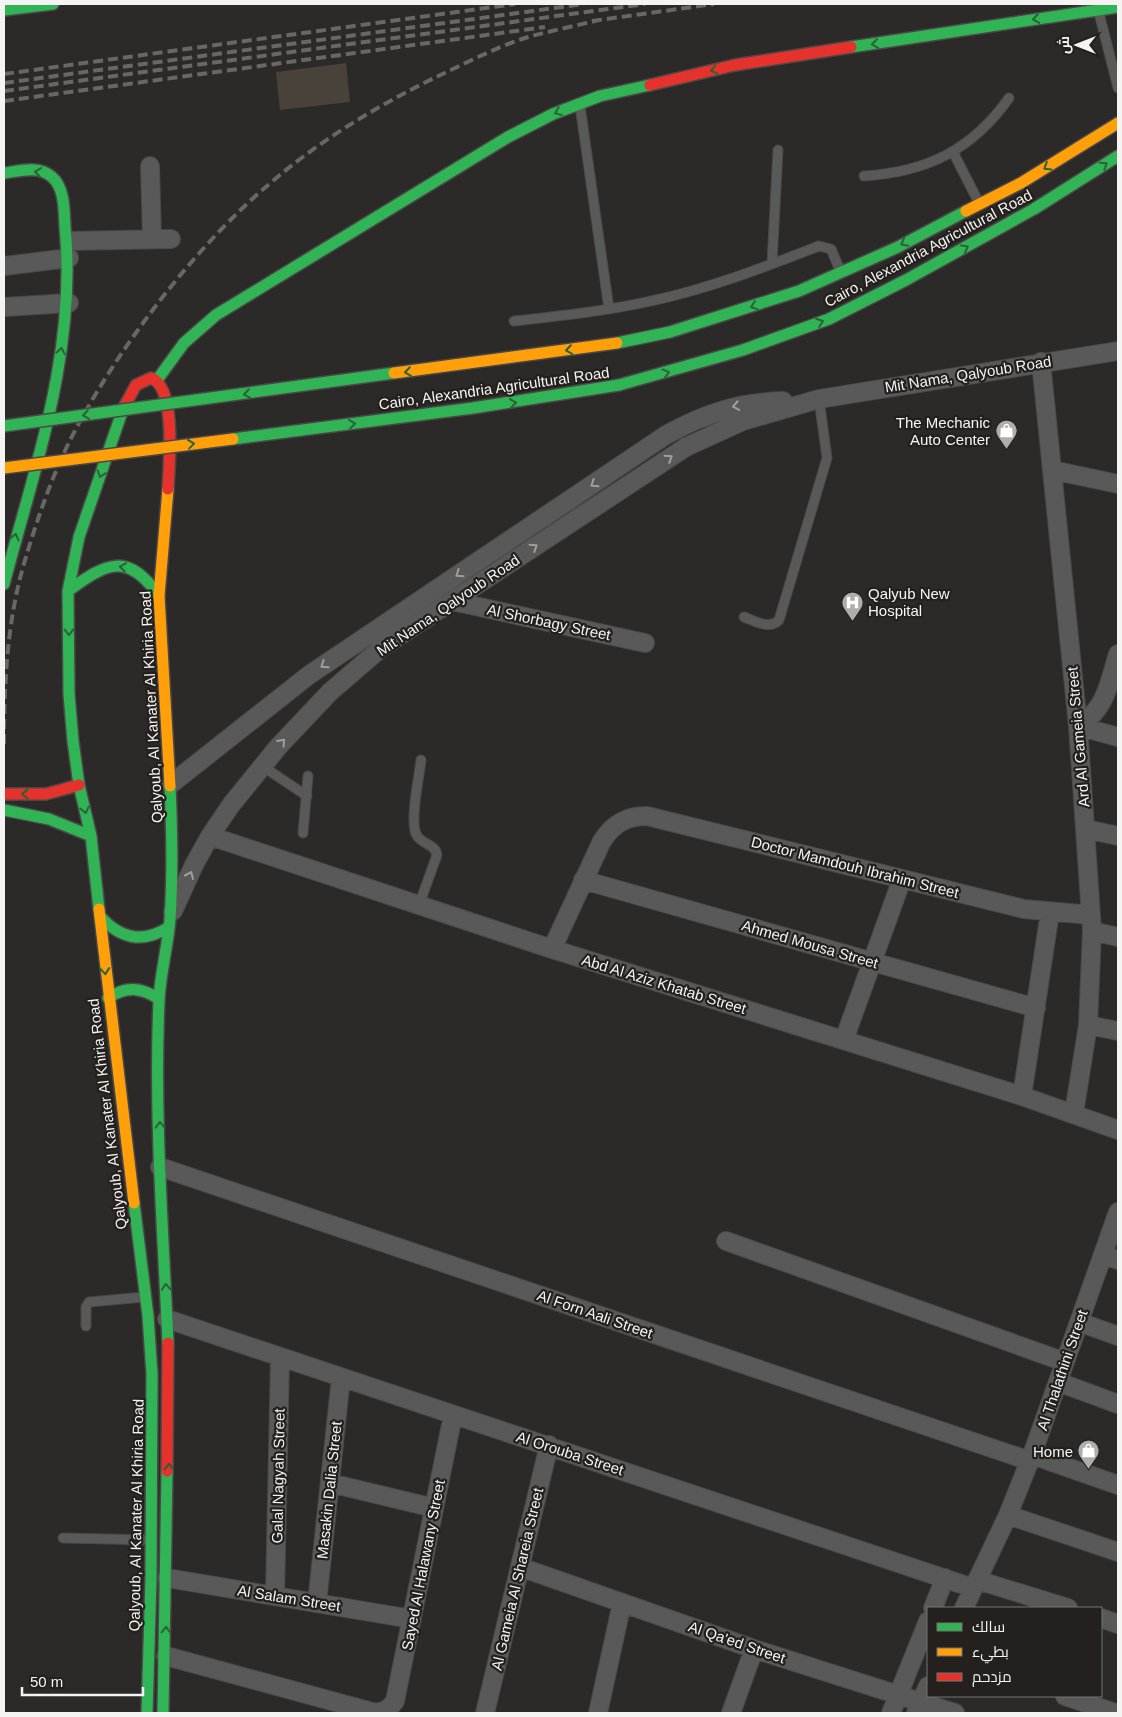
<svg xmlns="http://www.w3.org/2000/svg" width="1122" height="1717" font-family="Helvetica,Cairo,sans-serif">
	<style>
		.building { fill: #48423a }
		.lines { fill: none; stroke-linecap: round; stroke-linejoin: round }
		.lane-casing { stroke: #4a4847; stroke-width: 11 }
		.street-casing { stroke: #4a4847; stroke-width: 20 }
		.fast-casing { stroke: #4a4847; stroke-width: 14 }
		.slow-casing { stroke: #4a4847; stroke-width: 14 }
		.jam-casing { stroke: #4a4847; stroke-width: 14 }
		.lane { stroke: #5a5959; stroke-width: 9 }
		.street { stroke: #5a5959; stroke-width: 18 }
		.fast { stroke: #30b455; stroke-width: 11 }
		.slow { stroke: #ff9f0a; stroke-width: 11 }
		.jam { stroke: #e5322d; stroke-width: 11 }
		.rail { stroke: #686666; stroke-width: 4; stroke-dasharray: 10 5; stroke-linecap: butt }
		.fast-bridge-casing { stroke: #4a4847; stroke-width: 14; stroke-linecap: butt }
		.slow-bridge-casing { stroke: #4a4847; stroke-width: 14; stroke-linecap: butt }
		.fast-bridge { stroke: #30b455; stroke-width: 11 }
		.slow-bridge { stroke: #ff9f0a; stroke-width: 11 }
		.oneway { stroke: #296337 }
		.oneway2 { stroke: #a09f9e }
		.labels { text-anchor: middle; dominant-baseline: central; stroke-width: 4.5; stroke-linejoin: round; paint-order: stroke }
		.street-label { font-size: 15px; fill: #f5f4f2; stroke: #23201e }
		.poi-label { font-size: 15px; fill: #f5f4f2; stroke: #23201e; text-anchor: end }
	</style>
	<rect width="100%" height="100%" fill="#2c2a29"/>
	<path class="building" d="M346,63l4,39 -70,8 -4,-38z"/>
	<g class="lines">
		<defs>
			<path id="lane" d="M1099,13l19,75
				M580,106l29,203
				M953,152l25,49
				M864,176c63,-4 108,-26 145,-78
				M772,263l6,-113
				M514,321c46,-5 92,-10 137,-20 57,-12 114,-34 168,-55l12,3 9,21
				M744,617c11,4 26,13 35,3l48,-162 -8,-59
				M262,766l45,30
				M303,833l5,-57
				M419,905l18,-50c-2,-12 -16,-10 -21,-21 -6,-15 3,-56 5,-74
				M86,1326v-19l3,-5 55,-5
				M63,1538l88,2"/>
			<path id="street" d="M150,166l2,73
				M69,241l102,-2
				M4,266l65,-8
				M4,307l65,-4
				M1041,362l37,364 14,205 -4,94 -14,88
				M1052,470l66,14
				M452,601l193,42
				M1078,726c28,-16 31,-43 40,-72
				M1078,726l40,11
				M171,784l138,-109 357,-240c40,-22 71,-32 117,-34
				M1086,829l32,7
				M210,836l342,113 470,147 96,34
				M583,880l453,128
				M173,911l21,-46 16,-29 21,-31 47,-58 52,-55 51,-44 305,-201 57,-26 76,-22 299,-48
				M1092,931l26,6
				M552,949l50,-108c11,-17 24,-25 45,-25l377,93 67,6
				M1088,1025l30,6
				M844,1040l58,-161
				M1022,1096l28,-184
				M160,1167l870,294
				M726,1241l339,121
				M1103,1255l15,5
				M167,1319l806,269
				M1079,1322l39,14
				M1058,1382l60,22
				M1032,1455l86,30
				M330,1483l104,25
				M1008,1515l110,37
				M520,1567l234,82 201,64
				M167,1578l245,41
				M977,1580l91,28
				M275,1596l5,-239
				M317,1603l24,-226
				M933,1608l12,-30
				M964,1608l44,-93 24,-60 86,-243
				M1101,1618l17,6
				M166,1656l206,56c11,1 17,-2 23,-11l58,-286
				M1065,1696l50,17
				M485,1713l64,-268
				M598,1713l24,-110
				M731,1713l23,-64
				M891,1713l37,-92
				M916,1713l12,-27"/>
			<path id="fast" d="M4,10l49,-6
				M851,47l267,-40
				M4,173c15,-2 35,-8 48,4 13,11 12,34 13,50 12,123 -30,239 -61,357
				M617,343l53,-11 129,-41 99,-44 68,-36
				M157,380l27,-37 32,-28 292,-178 45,-23 47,-18 50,-11
				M619,385l124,-35 86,-31 77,-39 128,-71 84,-53
				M68,591c39,-29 60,-39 91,5
				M4,810l45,9 42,17
				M99,909l-8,-73 -12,-51 -6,-44 -4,-47 -1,-103 11,-54 44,-128
				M100,916c20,23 43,28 69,11
				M108,998c18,-12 33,-11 51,1
				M134,1203l14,113 4,58 -1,204 -4,135
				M168,1343c-5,-114 -14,-228 -9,-342 1,-27 9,-55 11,-82 3,-45 2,-89 0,-133
				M163,1713l4,-242"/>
			<path id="slow" d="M966,211l55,-28 97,-60
				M168,489l-9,107 11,190
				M99,909l35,294"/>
			<path id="jam" d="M650,85l85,-20 116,-18
				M123,409l13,-24 15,-7c26,9 18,88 17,111
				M4,794h42l33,-9
				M167,1471l1,-128"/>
		</defs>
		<use href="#lane" class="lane-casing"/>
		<use href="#street" class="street-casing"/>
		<use href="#fast" class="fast-casing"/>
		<use href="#slow" class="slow-casing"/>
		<use href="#jam" class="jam-casing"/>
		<use href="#lane" class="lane"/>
		<use href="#street" class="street"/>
		<use href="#fast" class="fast"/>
		<use href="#slow" class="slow"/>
		<use href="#jam" class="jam"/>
		<path class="rail" d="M592,21l122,-17
			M4,74l511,-70
			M4,83l580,-79
			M4,91l641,-87
			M4,101l541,-74
			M4,744c0,-59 3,-120 19,-177 14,-48 31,-98 55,-142 46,-85 121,-183 196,-245 48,-41 102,-73 158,-101 30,-14 62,-31 93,-41 24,-7 50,-12 74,-18"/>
		<defs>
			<path id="fast-bridge" d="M4,426l390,-53
				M233,439l240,-31 146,-23"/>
			<path id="slow-bridge" d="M394,373l223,-30
				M4,468l229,-29"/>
		</defs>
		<use href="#fast-bridge" class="fast-bridge-casing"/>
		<use href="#slow-bridge" class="slow-bridge-casing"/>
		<use href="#fast-bridge" class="fast-bridge"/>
		<use href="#slow-bridge" class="slow-bridge"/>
	</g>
	<defs><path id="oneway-chevron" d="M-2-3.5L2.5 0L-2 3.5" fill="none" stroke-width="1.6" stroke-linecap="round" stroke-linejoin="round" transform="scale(1.25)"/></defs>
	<g class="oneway">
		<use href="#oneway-chevron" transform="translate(1036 19) rotate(171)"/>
		<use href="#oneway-chevron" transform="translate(875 44) rotate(172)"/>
		<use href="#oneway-chevron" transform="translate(714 70) rotate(167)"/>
		<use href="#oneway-chevron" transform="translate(558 112) rotate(158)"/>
		<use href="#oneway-chevron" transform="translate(1104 165) rotate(-33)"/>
		<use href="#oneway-chevron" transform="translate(1047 167) rotate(148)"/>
		<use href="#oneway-chevron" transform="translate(38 172) rotate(-171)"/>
		<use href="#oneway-chevron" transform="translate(904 243) rotate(152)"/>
		<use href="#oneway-chevron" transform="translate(965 248) rotate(-29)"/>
		<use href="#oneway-chevron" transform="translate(754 306) rotate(161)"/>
		<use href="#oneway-chevron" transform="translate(820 322) rotate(-20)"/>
		<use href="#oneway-chevron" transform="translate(569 350) rotate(172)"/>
		<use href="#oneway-chevron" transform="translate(61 351) rotate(-80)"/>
		<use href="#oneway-chevron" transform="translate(408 372) rotate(172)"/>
		<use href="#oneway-chevron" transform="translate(666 373) rotate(-15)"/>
		<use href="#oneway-chevron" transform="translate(247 394) rotate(172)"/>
		<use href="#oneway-chevron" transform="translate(513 403) rotate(-8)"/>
		<use href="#oneway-chevron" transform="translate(86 415) rotate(172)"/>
		<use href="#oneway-chevron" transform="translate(352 424) rotate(-7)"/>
		<use href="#oneway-chevron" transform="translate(191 444) rotate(-7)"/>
		<use href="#oneway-chevron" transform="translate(101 474) rotate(109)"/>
		<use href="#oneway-chevron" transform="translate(15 537) rotate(-76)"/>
		<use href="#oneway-chevron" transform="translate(123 567) rotate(-172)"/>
		<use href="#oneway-chevron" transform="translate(69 632) rotate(89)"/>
		<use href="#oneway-chevron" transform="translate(25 794) rotate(180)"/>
		<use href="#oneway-chevron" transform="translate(85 810) rotate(77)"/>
		<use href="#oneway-chevron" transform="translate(105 971) rotate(85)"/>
		<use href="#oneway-chevron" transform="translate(160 1125) rotate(-91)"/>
		<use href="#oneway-chevron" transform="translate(166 1287) rotate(-93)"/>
		<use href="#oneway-chevron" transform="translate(169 1467) rotate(-89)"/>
		<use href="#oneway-chevron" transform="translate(166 1630) rotate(-89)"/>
	</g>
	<g class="oneway2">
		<use href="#oneway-chevron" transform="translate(736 406) rotate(169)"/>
		<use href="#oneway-chevron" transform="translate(669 458) rotate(-33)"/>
		<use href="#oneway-chevron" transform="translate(594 484) rotate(146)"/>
		<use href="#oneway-chevron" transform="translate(534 547) rotate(-33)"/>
		<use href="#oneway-chevron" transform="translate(459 574) rotate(146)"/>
		<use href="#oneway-chevron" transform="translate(324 665) rotate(146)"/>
		<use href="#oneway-chevron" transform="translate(282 742) rotate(-48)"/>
		<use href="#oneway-chevron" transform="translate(190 875) rotate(-66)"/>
	</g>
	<defs>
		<symbol id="shop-pin" viewBox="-11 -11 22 30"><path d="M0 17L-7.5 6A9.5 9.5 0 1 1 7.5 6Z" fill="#afadac" stroke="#23201e"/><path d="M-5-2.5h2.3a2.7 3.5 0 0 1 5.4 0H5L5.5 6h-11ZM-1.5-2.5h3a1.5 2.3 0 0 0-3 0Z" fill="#fff"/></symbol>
		<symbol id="hospital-pin" viewBox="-11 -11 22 30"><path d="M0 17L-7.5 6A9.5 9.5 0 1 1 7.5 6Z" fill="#afadac" stroke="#23201e"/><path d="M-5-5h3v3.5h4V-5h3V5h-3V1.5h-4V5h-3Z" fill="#fff"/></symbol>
	</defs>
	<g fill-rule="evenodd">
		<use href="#shop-pin" x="994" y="418" width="25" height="34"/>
		<use href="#hospital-pin" x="840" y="590" width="25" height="34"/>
		<use href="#shop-pin" x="1076" y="1438" width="25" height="34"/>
	</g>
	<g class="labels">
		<g class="street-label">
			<text transform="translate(928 248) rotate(-28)">Cairo, Alexandria Agricultural Road</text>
			<text transform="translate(968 374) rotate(-9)">Mit Nama, Qalyoub Road</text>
			<text transform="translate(494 388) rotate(-8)">Cairo, Alexandria Agricultural Road</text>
			<text transform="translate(448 605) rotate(-34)">Mit Nama, Qalyoub Road</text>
			<text transform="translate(549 622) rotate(12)">Al Shorbagy Street</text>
			<text transform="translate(151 707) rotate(-93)">Qalyoub, Al Kanater Al Khiria Road</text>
			<text transform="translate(1078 737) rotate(-95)">Ard Al Gameia Street</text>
			<text transform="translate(855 867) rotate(14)">Doctor Mamdouh Ibrahim Street</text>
			<text transform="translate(810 944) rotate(16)">Ahmed Mousa Street</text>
			<text transform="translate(664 984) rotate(17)">Abd Al Aziz Khatab Street</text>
			<text transform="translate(107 1114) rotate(-97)">Qalyoub, Al Kanater Al Khiria Road</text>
			<text transform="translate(595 1314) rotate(19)">Al Forn Aali Street</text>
			<text transform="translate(1062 1370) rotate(-71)">Al Thalathini Street</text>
			<text transform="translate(570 1453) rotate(18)">Al Orouba Street</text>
			<text transform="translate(278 1476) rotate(-89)">Galal Nagyah Street</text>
			<text transform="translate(329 1490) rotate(-84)">Masakin Dalia Street</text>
			<text transform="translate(136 1515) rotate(-89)">Qalyoub, Al Kanater Al Khiria Road</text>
			<text transform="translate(423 1565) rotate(-79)">Sayed Al Halawany Street</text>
			<text transform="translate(517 1579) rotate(-77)">Al Gameia Al Shareia Street</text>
			<text transform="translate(289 1598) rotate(9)">Al Salam Street</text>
			<text transform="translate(737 1642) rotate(19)">Al Qa'ed Street</text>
		</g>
		<g class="poi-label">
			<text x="990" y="422">The Mechanic<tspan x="990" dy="17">Auto Center</tspan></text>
			<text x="868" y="593" text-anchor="start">Qalyub New<tspan x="868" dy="17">Hospital</tspan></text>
			<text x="1073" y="1451">Home</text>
		</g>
	</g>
	<rect width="1122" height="1717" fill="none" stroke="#f5f4f2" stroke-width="10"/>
	<rect x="927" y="1607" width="175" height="90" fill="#23201e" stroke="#777573"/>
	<rect x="937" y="1623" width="25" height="8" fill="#30b455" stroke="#777573"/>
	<text x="972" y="1632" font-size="15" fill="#f5f4f2">سالك</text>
	<rect x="937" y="1648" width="25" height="8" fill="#ff9f0a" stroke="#777573"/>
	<text x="972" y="1657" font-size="15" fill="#f5f4f2">بطيء</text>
	<rect x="937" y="1673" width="25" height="8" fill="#e5322d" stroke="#777573"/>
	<text x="972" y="1682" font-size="15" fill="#f5f4f2">مزدحم</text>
	<g transform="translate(1077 45) rotate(270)" stroke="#23201e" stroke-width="4" paint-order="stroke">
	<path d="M0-4L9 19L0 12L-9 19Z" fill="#f5f4f2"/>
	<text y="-8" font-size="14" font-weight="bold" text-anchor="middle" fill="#f5f4f2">ش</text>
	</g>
	<path d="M22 1687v8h121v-8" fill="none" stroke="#f5f4f2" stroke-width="2.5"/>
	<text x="30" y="1687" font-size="15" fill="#f5f4f2" stroke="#23201e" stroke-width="4" paint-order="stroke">50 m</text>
</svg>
